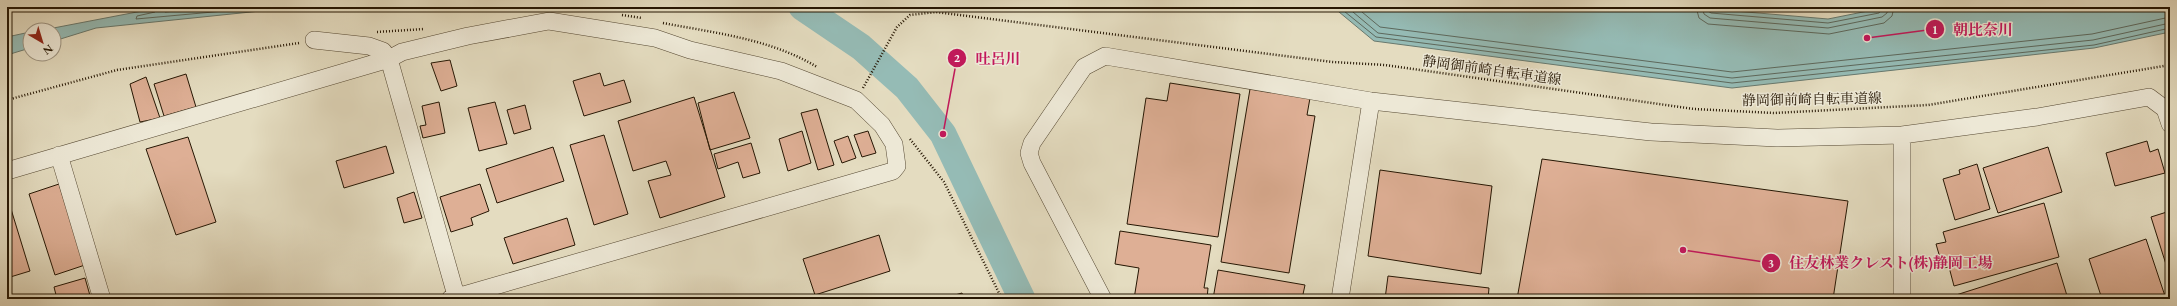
<svg xmlns="http://www.w3.org/2000/svg" width="2177" height="306" font-family="'EB Garamond','Noto Serif JP',serif">
	<style>
		.water { fill: #95bbb5; stroke: #68796e }
		.lines { fill: none; stroke-linecap: round; stroke-linejoin: round }
		.shore { stroke: #5d685c; stroke-width: 1 }
		.river { stroke: #95bbb5; stroke-width: 27 }
		.building { fill: #deaf95; stroke: #251603 }
		.minor-casing { stroke: #554832; stroke-width: 18 }
		.path { stroke: #251603; stroke-width: 2.5; stroke-dasharray: 1 2; stroke-linecap: butt }
		.minor { stroke: #ede8d6; stroke-width: 17 }
		.labels { text-anchor: middle; dominant-baseline: central; stroke-width: 3; stroke-linejoin: round; paint-order: stroke }
		.street-label { font-size: 14px; fill: #251603; stroke: #ede8d6 }
		.leader { fill: none; stroke: #c2185b; stroke-width: 1.5 }
		.callout-dot { fill: #c2185b; stroke: #ede8d6; stroke-width: 1.5 }
		.mark-label { font-size: 12px; text-anchor: middle; font-weight: bold; fill: #fff }
		.callout-label { font-size: 15px; text-anchor: middle; font-weight: bold; fill: #c2185b; stroke: #ede8d6; stroke-width: 3; stroke-linejoin: round; paint-order: stroke }
	</style>
	<rect width="100%" height="100%" fill="#e4dcc0"/>
	<filter id="stains"><feTurbulence type="fractalNoise" baseFrequency=".005" numOctaves="4"/><feColorMatrix values="0 0 0 0 .2 0 0 0 0 .09 0 0 0 0 .02 0 0 0 .5 -.17"/></filter>
	<radialGradient id="worn" r=".72"><stop offset=".6" stop-color="#630" stop-opacity="0"/><stop offset="1" stop-color="#630" stop-opacity=".3"/></radialGradient>
	<path class="water" d="M163,7h136l-203,21 -42,13v-11h-11z
		M1333,7h355l140,12 60,-12h282v25l-76,16 -362,40 -358,-47z
		M30,32v16l-23,7v-18z"/>
	<g class="lines">
		<path class="shore" d="M158,7l-3,5 -18,4 -1,3 132,-12
			M163,7l2,5 53,-5
			M1339,7l37,30 356,46 362,-38 76,-17
			M1347,7l31,26 354,45 361,-38 77,-17
			M1356,7l24,20 352,45 360,-38 78,-17
			M1696,7l3,11 9,6 121,10 55,-11 8,-7 2,-9
			M1702,7l2,7 6,4 118,10 54,-11 5,-4 1,-6
			M1707,7l1,4 3,2 117,10 51,-10 4,-6"/>
		<path class="river" d="M802,7l59,40 46,41 36,46 79,165"/>
	</g>
	<path class="building" d="M450,60l7,26 -16,5 -10,-28z
		M600,73l4,13 20,-6 7,22 -47,14 -11,-35z
		M186,74l10,33 -32,9 -10,-32z
		M146,77l14,41 -20,4 -10,-38z
		M1170,83l70,11 -22,143 -91,-13 19,-126 21,3z
		M1250,89l60,9 -3,17 8,1 -26,157 -68,-11z
		M734,92l16,46 -40,12 -12,-47z
		M694,97l31,100 -65,21 -12,-37 23,-6 -5,-14 -33,10 -15,-50z
		M439,102l6,31 -22,5 -3,-12 6,-1 -4,-19z
		M495,102l12,42 -28,7 -11,-43z
		M525,105l6,24 -17,5 -7,-24z
		M817,109l17,56 -16,5 -17,-57z
		M802,131l9,32 -23,8 -9,-32z
		M868,131l8,22 -14,4 -8,-22z
		M604,135l24,79 -34,11 -24,-80z
		M848,136l8,22 -14,5 -8,-22z
		M188,137l28,85 -40,13 -30,-86z
		M2147,141l3,11 8,-3 7,24 -50,13 -9,-33z
		M751,143l9,30 -17,5 -5,-16 -20,7 -4,-15z
		M386,146l8,27 -50,15 -8,-27z
		M553,147l11,34 -67,22 -11,-34z
		M2048,147l14,45 -64,21 -15,-45z
		M1542,159l306,42 -15,98h-316z
		M1977,164l13,45 -35,11 -12,-41 17,-5 -1,-4z
		M1380,170l112,16 -11,88 -113,-18z
		M59,184l26,81 -30,10 -26,-81z
		M480,184l9,27 -18,7 2,7 -22,7 -11,-35z
		M414,192l8,26 -18,5 -7,-25z
		M7,196l23,75 -23,7z
		M2044,203l15,54 -105,29 -5,-19 -6,1 -7,-24 10,-2 -3,-10z
		M2170,211v66l-19,-60z
		M567,218l8,27 -62,19 -9,-26z
		M1120,231l91,14 -7,43h4l-1,11h-73l5,-31 -24,-4z
		M879,235l11,36 -75,24 -12,-36z
		M2146,239l20,60h-64l-13,-40z
		M2057,263l11,36h-111l-1,-4z
		M1218,270l87,15 -3,14h-89z
		M1388,276l101,12 -1,11h-103z
		M85,278l6,21h-34l-3,-12z
		M962,293l2,6h-23z"/>
	<g class="lines">
		<defs>
			<path id="minor" d="M314,40l55,6 14,5 6,8 68,240
				M59,155l43,144
				M7,171l382,-112 13,-7 66,-16 81,-15 106,17 35,12 91,21 75,29 26,25 12,19 3,22 -4,5 -443,128
				M1103,299l-71,-136 -3,-10 3,-10 52,-76 21,-11 266,45 280,31 126,6 125,-3 135,-18 112,-20 16,12 5,15
				M1340,299l31,-198
				M1902,299v-164"/>
		</defs>
		<use href="#minor" class="minor-casing"/>
		<path class="path" d="M622,15l20,3
			M663,23c52,10 108,16 154,44
			M377,32l47,-3
			M863,88l34,-61 13,-12 26,-3 397,50 52,3 309,44 80,4 154,-8 242,-40
			M7,100l110,-30 182,-27
			M910,139l34,43 58,117"/>
		<use href="#minor" class="minor"/>
	</g>
	<g class="labels">
		<g class="street-label">
			<text transform="translate(1492 70) rotate(8)">静岡御前崎自転車道線</text>
			<text transform="translate(1812 99) rotate(-1)">静岡御前崎自転車道線</text>
		</g>
	</g>
	<path class="leader" d="M1867 38L1935 29M943 134L957 58M1683 250L1771 263"/>
	<g class="callout-dot">
		<circle cx="1867" cy="38" r="4"/>
		<circle cx="943" cy="134" r="4"/>
		<circle cx="1683" cy="250" r="4"/>
		<circle cx="1935" cy="29" r="10"/>
		<circle cx="957" cy="58" r="10"/>
		<circle cx="1771" cy="263" r="10"/>
	</g>
	<g class="mark-label">
		<text x="1935" y="34">1</text>
		<text x="957" y="62">2</text>
		<text x="1771" y="267">3</text>
	</g>
	<g class="callout-label">
		<text x="1983" y="35">朝比奈川</text>
		<text x="998" y="64">吐呂川</text>
		<text x="1891" y="268">住友林業クレスト(株)静岡工場</text>
	</g>
	<rect width="2177" height="306" fill="none" stroke="#e4dcc0" stroke-width="24"/>
	<rect x="8" y="8" width="2161" height="290" fill="none" stroke="#251603" stroke-width="2"/>
	<rect x="12" y="12" width="2153" height="282" fill="none" stroke="#251603"/>
	<g transform="translate(42 42) rotate(142)"><circle r="19" fill="#ede8d6" stroke="#9d9482"/>
	<path d="M0-3L7 15L0 10L-7 15Z" fill="#8f2418"/>
	<text y="-6" font-size="11" font-weight="bold" text-anchor="middle" fill="#251603">N</text>
	</g>
	<rect width="100%" height="100%" filter="url(#stains)"/>
	<rect width="100%" height="100%" fill="url(#worn)"/>
</svg>
